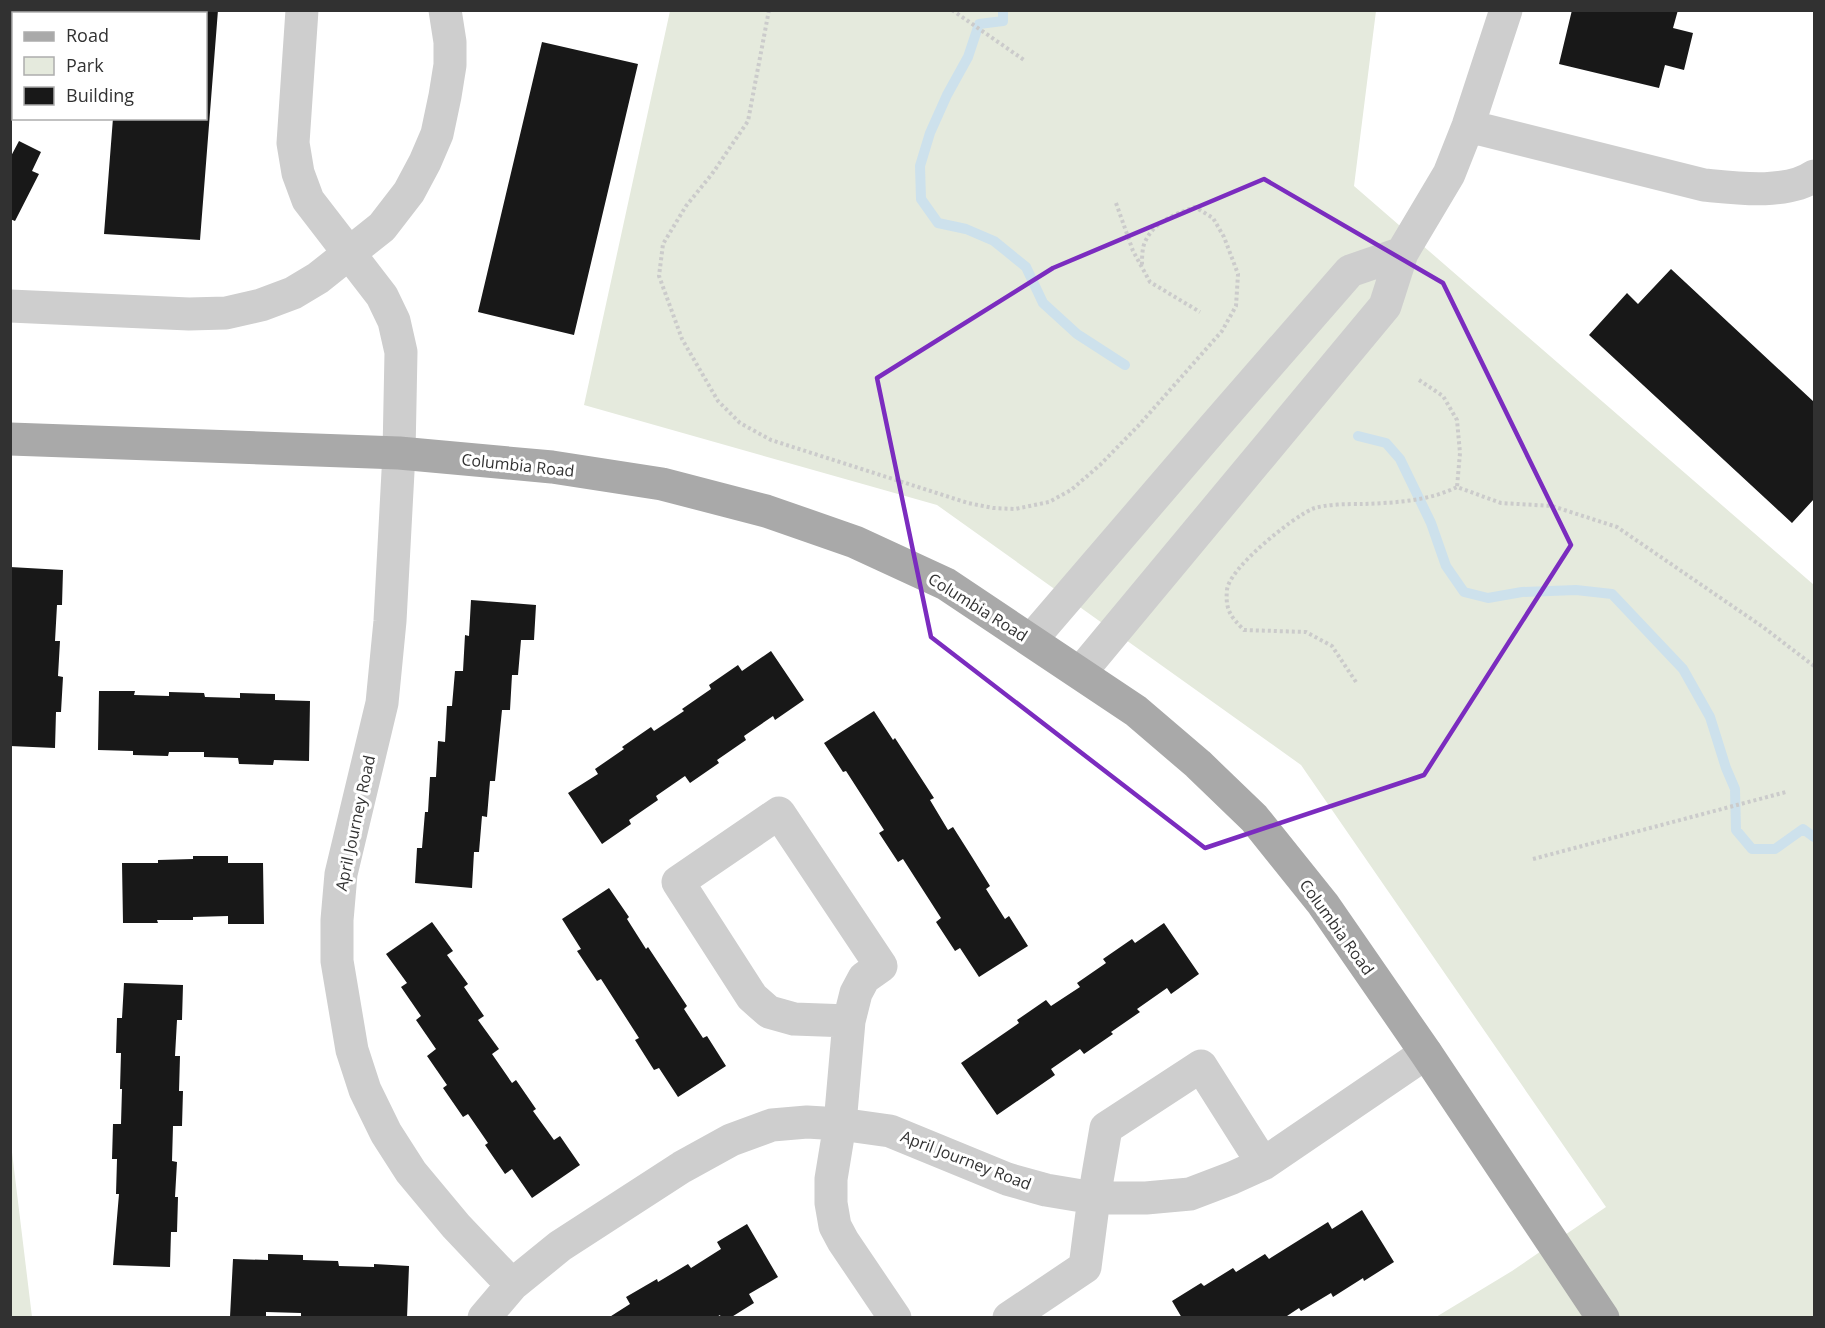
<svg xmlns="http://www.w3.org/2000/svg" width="1825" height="1328" font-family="'Open Sans',sans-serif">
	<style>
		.green { fill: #e5eadd }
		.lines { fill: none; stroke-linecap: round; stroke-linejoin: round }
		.stream { stroke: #cde1ec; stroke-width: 10 }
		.building { fill: #181818 }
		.path { stroke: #cbcbcb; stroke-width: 4; stroke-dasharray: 3 3; stroke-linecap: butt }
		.minor { stroke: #cecece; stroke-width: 33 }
		.major { stroke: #a9a9a9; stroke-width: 33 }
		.marked { fill: none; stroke: #7b2cbf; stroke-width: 4.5; stroke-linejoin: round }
		.labels { text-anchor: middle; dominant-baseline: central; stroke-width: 6; stroke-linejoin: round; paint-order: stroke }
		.street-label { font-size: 16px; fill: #313131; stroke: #fff }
	</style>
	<rect width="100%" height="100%" fill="#fff"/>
	<path class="green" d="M670,11h706l-22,175 460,399v732h-378l76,-46 94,-64 -305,-442 -364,-260 -353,-100z
		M10,1144h1l21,173h-21z"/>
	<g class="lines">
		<path class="stream" d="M1003,10v11l-24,3 -11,33 -21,38 -17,38 -10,33 1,33 17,24 28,6 28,12 32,26 17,36 34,31 48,31
			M1358,436l28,7 14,16 31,64 15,43 18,26 24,6 34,-6 54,-2 36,4 71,75 27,48 16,51 9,21 1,41 16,19h23l28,-20 11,8"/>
	</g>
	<path class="building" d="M123,10h95l-18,230 -96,-6 9,-116h93v-104h-84z
		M1572,10h106l-5,18 20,5 -9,37 -19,-5 -6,23 -100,-24z
		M542,42l96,22 -64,271 -96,-23z
		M19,141l22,11 -9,19 7,3 -24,47 -5,-2v-61z
		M1671,269l143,133v97l-22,24 -203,-188 38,-42 11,11z
		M10,567l53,3 -1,35h-5l-2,36h5l-2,35 5,1 -2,35h-5l-1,36 -45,-2z
		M471,600l65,5 -2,35h-13l-3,35h-6l-2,35h-8l-7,71h-5l-3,36 -5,-1 -3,36h-5l-2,36 -57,-5 2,-35h5l3,-36h3l2,-35h6l2,-36 7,1 2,-36h5l3,-35h8l2,-36 4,1z
		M771,651l33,49 -29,20 -2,-4 -29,20 2,4 -29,20 2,3 -29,20 -5,-7 -29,20 2,4 -29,20 2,4 -29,20 -34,-51 30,-19 -3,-5 29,-20 -2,-2 29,-20 3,4 30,-20 -2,-2 29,-20 -2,-4 29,-20 4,6z
		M99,691h36l-1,4 35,1v-4l35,1 1,4 35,1v-5l35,1v6l35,1 -1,60 -35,-1 -1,5 -34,-1 -1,-6 -34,-1v-5h-35l-1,4 -35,-1v-4l-35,-1z
		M874,711l19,29 2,-2 39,60 -4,2 18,30 5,-3 19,30 18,29 -4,3 19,30 4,-3 19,30 -49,31 -19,-29 -5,3 -19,-29 5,-4 -38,-59 -5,3 -19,-29 5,-3 -38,-59 -3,1 -19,-29z
		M193,856h35v7h35l1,61h-36v-8l-35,1v3h-36l1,3h-35l-1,-60h36v-3l35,-1z
		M609,888l20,29 -2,2 19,30 2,-2 39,59 -3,3 19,29 4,-2 19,30 -48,31 -19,-29 -5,2 -19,-30 4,-2 -38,-59 -4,2 -20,-30 4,-2 -19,-30z
		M432,922l21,29 -6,4 21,29 -4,3 20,29 -6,4 21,29 -7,5 20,29 4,-3 20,29 -3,2 21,29 6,-4 20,29 -48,33 -20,-29 -7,5 -20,-29 3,-2 -20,-29 -5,3 -20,-29 4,-3 -20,-29 9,-7 -20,-29 5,-4 -20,-29 6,-4 -21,-29z
		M1164,923l35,51 -28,20 -4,-6 -30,21 3,3 -29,20 2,2 -29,20 -4,-5 -29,20 4,6 -58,40 -36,-52 58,-40 -2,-3 29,-20 5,6 29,-19 -3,-4 29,-20 -3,-4 29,-20 3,4z
		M124,983l59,2 -1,35h-5l-2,36h5l-1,35h4l-1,35h-9l-1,35 5,1 -2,35h3l-1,35h-6l-1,35 -57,-2 6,-71h-3l1,-35h-5l1,-35h8l1,-35h-2l1,-36h-5l1,-35h5z
		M1362,1210l32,52 -30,19 -1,-3 -30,19 -2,-4 -30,18 -2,-3 -15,10h-102l-10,-17 29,-18 3,3 29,-18 3,4 29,-18 4,5 59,-37 4,7z
		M747,1224l31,53 -29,17 5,9 -24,15h-9l-1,-3 -5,3h-107l22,-14 -4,-7 31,-18 1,3 30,-18 3,4 30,-19 -4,-7z
		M268,1254l35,1v5l35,1 1,5 35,1v-3l35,2 -2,52h-106v-5l-35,-1v6l-36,-1 3,-58 35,1z"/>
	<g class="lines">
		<path class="path" d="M769,10l-21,111 -36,53 -26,32 -23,38 -4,32 23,63 36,62 22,22 31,17 197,63 25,5 22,1 34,-7 22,-12 29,-25 39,-40 83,-94 14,-25 2,-32 -14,-37 -11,-19 -18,-11c-19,7 -41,14 -50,35 -3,6 -3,16 -3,23
			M952,10l72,50
			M1116,203l17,48 17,31 50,30
			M1419,380l24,16 14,24 3,33 -3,34
			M1356,682l-24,-36 -26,-14 -62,-2c-13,-13 -19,-20 -17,-40 2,-22 65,-72 85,-81 13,-5 36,-5 50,-5 31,-1 67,-3 95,-17l44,16 51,3 65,21 146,100 51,39
			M1533,859l253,-67"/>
		<path class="minor" d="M302,10l-9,133 5,30 10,27 74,96 12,25 7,31 -2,101 -9,168 -8,82 -41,171 -4,46v41l15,89 13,40 21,43 25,39 45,54 56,59 48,-39 122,-79 49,-27 41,-15 35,-3 33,2 50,7 117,48 39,11 48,8h52l44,-4 42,-16 31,-14 163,-111
			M1468,126l236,59c31,3 83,10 110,-9
			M10,306l179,8 37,-1 35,-8 32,-12 25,-15 64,-51 27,-35 16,-30 12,-28 8,-38 5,-31v-23l-5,-32
			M1031,640l183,-213 136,-156 52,-18
			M1080,673l305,-367 17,-53 47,-79 19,-48 38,-116
			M849,1021l-55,-2 -25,-7 -17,-15 -74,-115 101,-69 102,153 -17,12 -8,15 -7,28 -9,103 -9,55v24l4,23 8,15 52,77
			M484,1318l28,-33
			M1009,1318l76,-51 9,-69 12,-70 95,-62 62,98"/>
		<path class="major" d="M10,439l389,14 153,14 110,17 104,27 89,31 91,42 190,127 62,53 56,54 69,86 103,149 177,265"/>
	</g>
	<path class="marked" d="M1264,179l179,104 128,262 -147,230 -219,73 -274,-211 -54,-259 176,-110z"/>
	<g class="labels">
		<g class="street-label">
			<text transform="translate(518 465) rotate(6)">Columbia Road</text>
			<text transform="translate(978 607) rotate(32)">Columbia Road</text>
			<text transform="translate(355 823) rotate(-78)">April Journey Road</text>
			<text transform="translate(1337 927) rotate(54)">Columbia Road</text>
			<text transform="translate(966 1160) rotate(21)">April Journey Road</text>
		</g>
	</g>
	<rect width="1825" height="1328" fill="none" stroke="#313131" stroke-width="24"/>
	<rect x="12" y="12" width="195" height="108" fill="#ffffff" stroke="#adadad" stroke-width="1.5"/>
	<rect x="24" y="32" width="30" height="9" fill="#a9a9a9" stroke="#adadad" stroke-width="1.5"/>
	<text x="66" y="42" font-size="18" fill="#313131">Road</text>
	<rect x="24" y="57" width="30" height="18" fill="#e5eadd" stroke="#adadad" stroke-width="1.5"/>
	<text x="66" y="72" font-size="18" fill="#313131">Park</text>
	<rect x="24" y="87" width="30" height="18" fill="#181818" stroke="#adadad" stroke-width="1.5"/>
	<text x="66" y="102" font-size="18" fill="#313131">Building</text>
</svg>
